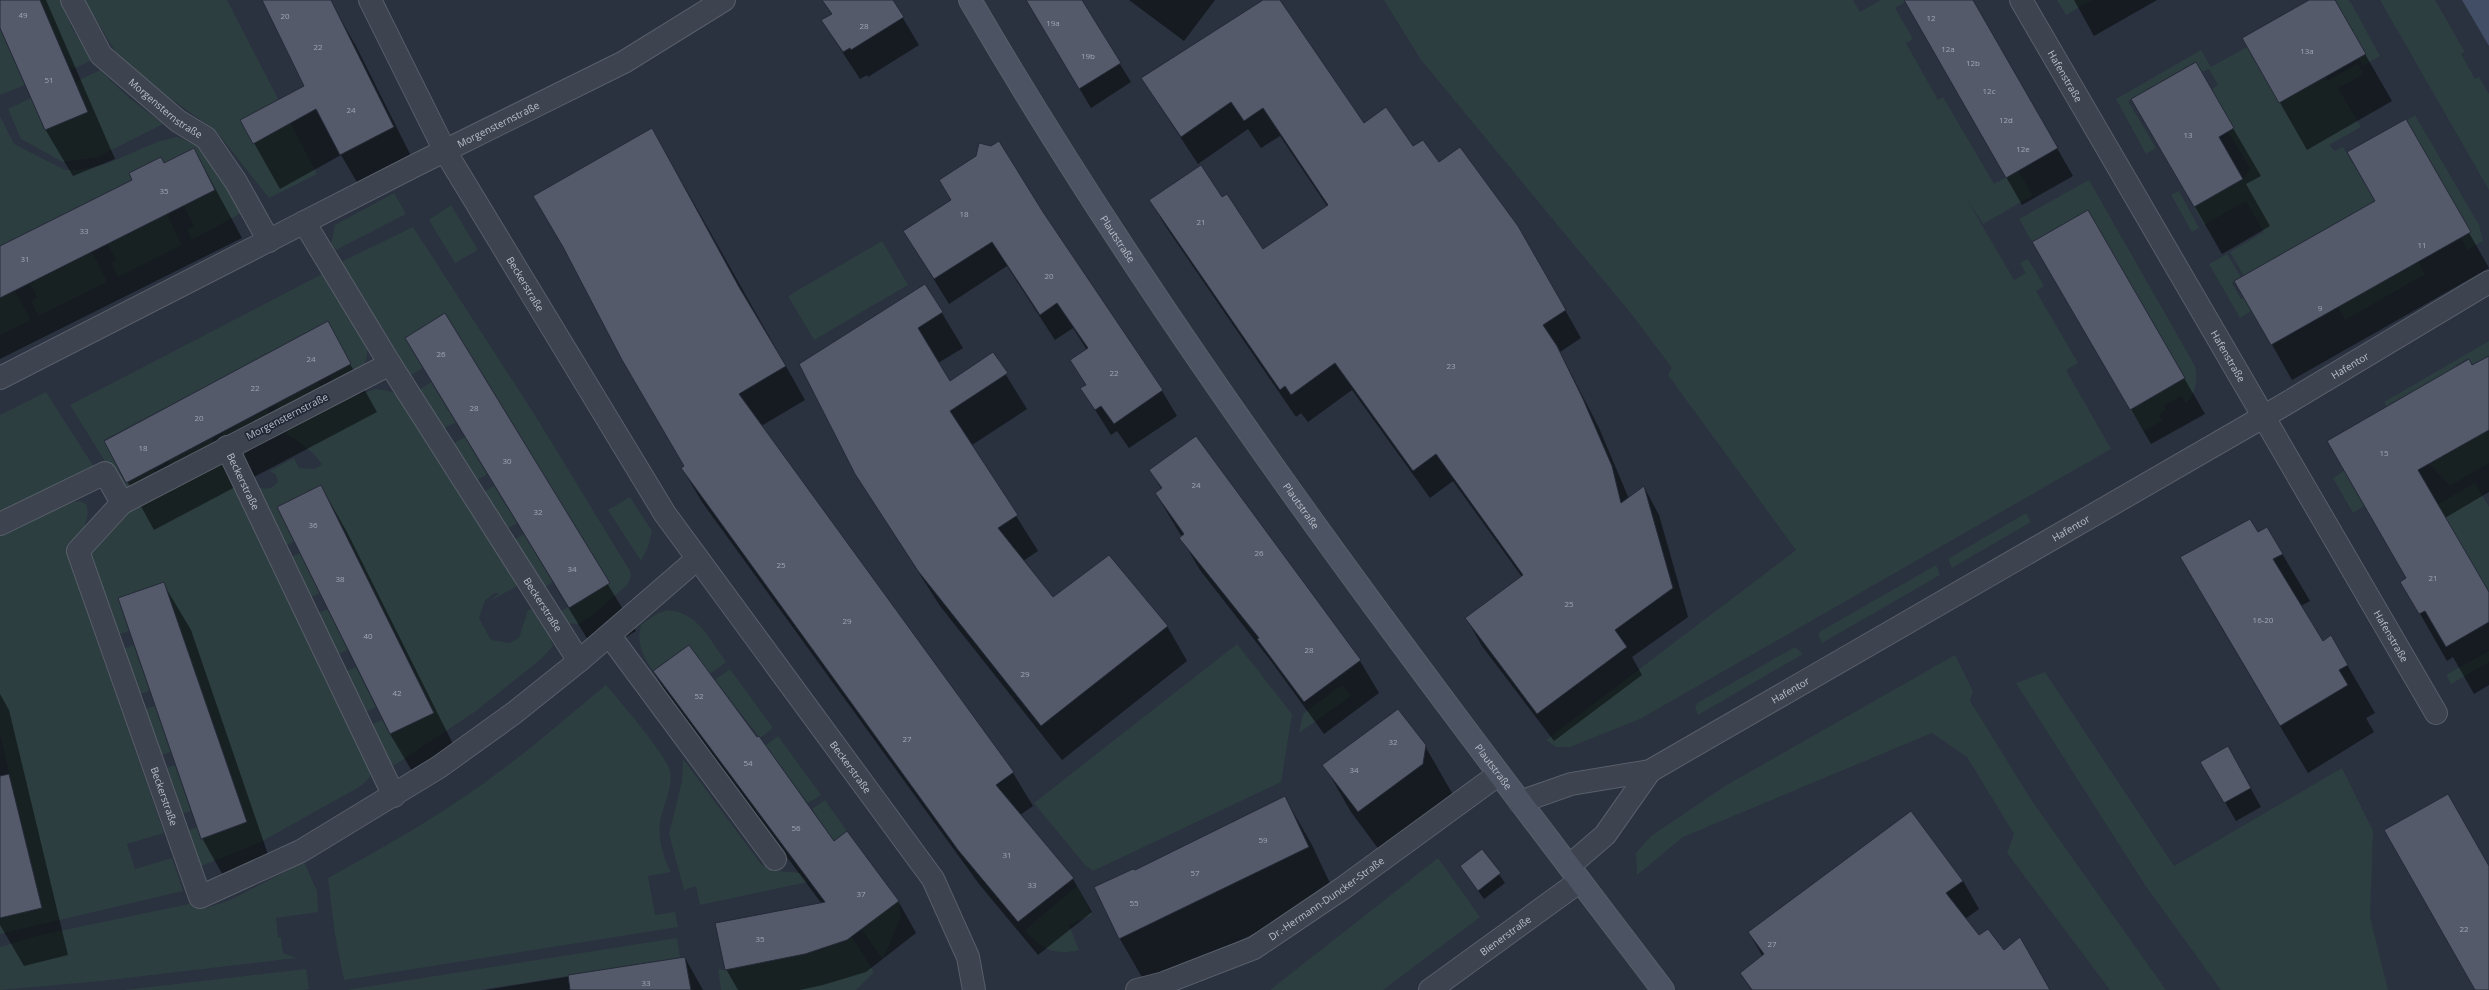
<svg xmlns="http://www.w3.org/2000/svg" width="2489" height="990" font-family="'Open Sans',sans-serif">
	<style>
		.green { fill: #2d3e41 }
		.water { fill: #424e66 }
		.shadow { fill: #0007 }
		.building { fill: #545a6a; stroke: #242a37 }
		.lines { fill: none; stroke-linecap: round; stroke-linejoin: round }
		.street-casing { stroke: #585f6a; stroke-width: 24 }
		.secondary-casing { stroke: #585f6a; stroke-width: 24 }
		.street { stroke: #3e444f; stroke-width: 22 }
		.secondary { stroke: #4c5362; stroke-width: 22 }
		.labels { text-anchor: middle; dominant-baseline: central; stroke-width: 3.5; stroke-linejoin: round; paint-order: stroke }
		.number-label { font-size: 8px; fill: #a0a6b2 }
		.street-label { font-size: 10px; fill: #babfca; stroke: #222835 }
	</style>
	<rect width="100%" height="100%" fill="#2a313f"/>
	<path class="green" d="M40,0h20l13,30 19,30 -21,10z
		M84,0h143l90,174 -48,24 -53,-67 -67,-48 -29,-24z
		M1384,0h469l7,12 21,-12h28l-14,8 18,31 -7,4 32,57 5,-3 51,87 24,-13 15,24 -50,29 -18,-28 49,84 12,-7 -6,-10 8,-4 16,27 -8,5 42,72 -12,7 45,79 -471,270 -70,28h-14l-10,-7 250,-190 -128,-175 4,-7 -39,-52 -212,-256z
		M2057,0h35l-26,15z
		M2335,0h13l3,3 29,53 -17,10 -4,-8 7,-4z
		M2380,0h55l30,52 -4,2 14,25 4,-2 10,17v96z
		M0,28l25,57 -25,10z
		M2247,47l32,56 46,-26 2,4 31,-17 6,10 -26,14 23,39 -32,18 6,6 8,-4 32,54 -131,75 -14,-24 34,-20 -18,-31 -42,24 -10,-18 49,-28 7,-11 -22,-36 6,-4 -22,-39 6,-4 -9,-16 -7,3 -7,-10 -67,39 28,47 -10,6 -30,-55 85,-49 10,17z
		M100,70l28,27 35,27 -65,33 -35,5 -42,-23 -13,-30 23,-11 14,32 43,-18 -13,-30z
		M2415,115l64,110 4,16 -16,9 -60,-130z
		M0,116l14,28 51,26h13l28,-6 51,-22 20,-5 21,8 47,66 -53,29 -5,-10 7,-4 -10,-20 31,-16 -21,-42 -30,15 -3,-6 -32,16 3,7 -132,66z
		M2089,180l106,186c3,15 1,26 -9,38l-4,-8 -18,10 2,4 -7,4 3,7 -18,10 -14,-21 55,-32 -97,-168 -56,32 -13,-23z
		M2179,191l20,37 -7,4 -21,-37z
		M394,193l12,21 -70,36 -5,-5 4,-20z
		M451,205l27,45 -23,13 -26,-43z
		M167,214l15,31 -64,32 -7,-14 5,-3 -8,-16z
		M413,227l120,185 97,159 1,6 -4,8 -34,30 -14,9 -15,-1 -8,-9 54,-31 -164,-269 -41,24 18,30 -12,7 -70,-113z
		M882,241l26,44 -94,55 -26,-44z
		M92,252l15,30 -69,34 -7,-15 6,-4 -7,-13z
		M2227,254l14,23 -9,6 9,16 3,-1 7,13 -11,7 -31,-54z
		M2418,261l7,13 -80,46 -7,-13z
		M328,271l38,69c6,29 -10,32 -32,44l-5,-9 -1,-53 -224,118 22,43 28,-14 4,6 -34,17 -54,-87z
		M15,291l16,29 -31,15v-36z
		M2489,341v15l-17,9 -4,-7 -13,8 4,7 -19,11 -4,-6 -12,6 3,7 -21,12 -4,-6 -13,7 3,7 -2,1 -6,-10z
		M318,381l5,9 -43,21 -4,-7z
		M431,382l25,40 -13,7 -24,-39z
		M376,389l17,3 15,10 113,182 -31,17 9,-8h-4l-10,7 -6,18 12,22 19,3 9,-5 9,-28 6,-1 13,21 6,16 -12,13 -65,52 -81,54 -7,-2 -18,-38 12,-5 8,14 44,-22 -113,-227 -44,22 17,35 -10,4 -43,-92 15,-9 -12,11 14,31c9,3 13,2 20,-5l-2,-7 -6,-4 24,-13 5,10 16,1 7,-5c-11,-15 -25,-24 -41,-33l61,-31z
		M46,392l48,75 -94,45v-97z
		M267,409l4,7 -46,24 -3,-7z
		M2489,430v33l-39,23 -21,-22z
		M465,437l22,37 -12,8 -23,-38z
		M212,438l4,6 -44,24 -4,-7z
		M224,461l147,310 -1,6 -9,9 -54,30 -48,27 -58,23 -6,-7 -11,-27 13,-5 4,12 45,-17 -82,-240 -46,16 11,33 -15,5 -24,-79 1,-11 34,-36z
		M2344,471l20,35 -11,7 -20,-35z
		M2475,483l14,24v85l-51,-88z
		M494,486l23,37 -13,8 -22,-38z
		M630,497l22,34 -4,16 -7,14 -33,-51z
		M80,501l6,3c7,15 -10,38 -18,50l4,15 92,264 -37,11 8,25 37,-11 11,33 -183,43v-16l42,-10 -42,-173v-200l73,-33z
		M2026,513l5,9 -79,46 -4,-9z
		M524,534l29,48 -13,8 -29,-48z
		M300,553l20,40 -11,5 -20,-40z
		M1936,565l4,10 -118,68 -4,-9 3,-3z
		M328,609l20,41 -12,5 -20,-41z
		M668,610c30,2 42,30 58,52l-16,12 -21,-29 -36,26c-10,-15 -17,-27 -12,-46l15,-11z
		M1237,644l55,70 -11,68 -188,89 -9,-7 -50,-61z
		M134,645l16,46 -14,4 -16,-45z
		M1795,647l8,7 -105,61 -3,-9 4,-4z
		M2489,651v11l-38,22 -5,-9z
		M1955,655l18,36 -3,10 62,100 134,189h-56l-103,-137 7,-19 -47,-77 -35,-24 -249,104 -46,38 -1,-22 15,-17 74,-50z
		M356,667l20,40 -12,6 -20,-41z
		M730,669l43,59 -13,10 -45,-58z
		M2045,672l129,194 168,-98 31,63 -3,86 18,73h-167l-76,-105 -129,-202z
		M606,685c13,15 60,70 64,86 3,18 -7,34 -10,51 -2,18 3,35 11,50l-23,4 7,39 20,-3 3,15 -334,53 -9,-45 -7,-57c60,-33 120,-67 175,-109 35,-26 69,-56 103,-84z
		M1342,685l9,11 -52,37 4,-19z
		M155,706l16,46 -14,4 -16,-46z
		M778,736l43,59 -13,8 -43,-57z
		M683,759l78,105 17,7 22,2 8,9 -108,23 -4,-19 -12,4 -15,-56 13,-53z
		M175,765l16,46 -14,4 -16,-45z
		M825,800l22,31 -13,10 -22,-32z
		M1438,858l42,59 -97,73h-113z
		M304,862l13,29 1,21 -42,6 2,20h3l2,15 14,5 -196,23 -101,9v-43l36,-11 167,-35 4,7 23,-8z
		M1077,886l15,29 -23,10 10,25c-24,6 -39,-1 -54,-20z
		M899,901l2,15 -18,44 -21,-30 1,-3z
		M848,937h4l22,35 -18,18h-135l-3,-21 7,1z
		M677,938l3,20 -201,32h-133z
		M306,969l3,20 -5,1h-180z"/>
	<path class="water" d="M2462,0h27v46z"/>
	<path class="shadow" d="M0,0h46l69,159 -42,17 -28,-47 -45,-104z
		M264,0h66l27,48 63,126 -52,27 -27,-46 -61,34 -26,-46 51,-57z
		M823,0h69l27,45 -51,32 -1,-2 -7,4 -38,-58 10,-6z
		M1027,0h53l51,82 -40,26z
		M1129,0h86l-31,41z
		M1265,0h14l84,124 76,39 95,92 47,83 -21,14 39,76 30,71 15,-12 15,28 29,102 -56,40 10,18 -88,66 -72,-95 -16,-28 56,-41 -69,-96 -23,17 -78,-108 -44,32 -7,-9 -5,4 -130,-190 -16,-27 72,-1 40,52 65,-45 -47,-70 -19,12 -13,-19 -50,35 -56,-85z
		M1910,0h62l101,176 -51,29 -115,-203z
		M2074,0h83l-63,36z
		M2311,0h23l58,101 -85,49 -64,-112z
		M2195,63l66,113 -15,8 24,42 -48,28 -89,-155z
		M2405,120l84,148 -197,112 -56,-99 140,-79z
		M652,129l153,271 -44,26 252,347 20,33 -13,9 53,64 19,33 -54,43 -59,-71 -277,-382 -20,-34 4,-2z
		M194,149l48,89 -242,121v-112z
		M2087,211l118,203 -54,30 -117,-202z
		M1042,213l120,178 15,25 -48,32 -12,-17 -6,4 -29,-46 4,-3 -15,-26 16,-10 -14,-22 -18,12 -48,-74 -58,38 -45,-73z
		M925,285l38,63 -25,15 12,19 43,-28 34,55 -55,36 66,106 -15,10 30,37 114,28 20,35 -125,99 -122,-154 -84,-132z
		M445,315l191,316 -39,24 -191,-316z
		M327,323l50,89 -223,118 -49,-89z
		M2489,357v135l-44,26 44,77v90l-15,9 -21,-37 -6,4 -45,-79 5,-3 -79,-138z
		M1196,438l164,223 19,32 -55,41 -53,-73 -71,-91 -19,-32 1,-1 -26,-43 6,-4 -12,-20z
		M321,486l27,48 113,226 -43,21 -28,-47 -112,-227z
		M2267,528l43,73 -9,5 22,37 8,-6 44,76 -9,5 8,14 -66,41 -100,-168 50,-72z
		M163,583l28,47 82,239 -44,17 -27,-48z
		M654,672l244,229 18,32 -50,39 -43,13 -23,5h-62l-12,-21 96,-65 -150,-201z
		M0,694l9,16 59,245 -44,11 -24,-41z
		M1425,746l27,47 -2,19 -64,47 -35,-47 -27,-47z
		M2202,762l36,4 23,41 -25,14z
		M1285,798l27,47 23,49 -188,92 -27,-47 -25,-52 39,-15z
		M1482,850l23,33 -21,16 -23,-33z
		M1963,881l16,28 -14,10 14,17 24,15 46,39h-298l-10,-17 22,-16 -14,-24z
		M685,958l18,32h-218z"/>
	<path class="building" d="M0,0h40l48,112 -43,18 -45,-102z
		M262,0h69l63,127 -54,28 -24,-46 -63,35 -13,-24 64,-34z
		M822,0h71l11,17 -53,33 -1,-2 -7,4 -22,-32 11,-6z
		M1026,0h56l39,63 -42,26z
		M1263,0h17l84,123 22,-16 27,39 10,-6 16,22 21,-15 58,79 48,84 -23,15 14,21 26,53 29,67 9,37 23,-17 29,102 -58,42 12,17 -90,67 -72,-96 58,-43 -87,-121 -23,17 -78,-108 -44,32 -6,-9 -5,4 -131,-190 52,-35 21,32 5,-3 36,55 65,-44 -65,-97 -19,13 -13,-19 -50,35 -40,-59z
		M1904,0h69l85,148 -52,30z
		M2309,0h26l31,54 -87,49 -37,-65z
		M2196,62l38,66 -15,9 24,42 -49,28 -63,-108z
		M2406,119l65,113 -200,113 -37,-64 141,-80 -28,-49z
		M652,128l87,159 47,79 -47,28 275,378 -18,13 78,93 -56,44 -60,-72 -277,-382 3,-2 -62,-106 -59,-113 -30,-51z
		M999,141l44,71 120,178 -49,34 -13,-18 -6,4 -15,-22 6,-3 -16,-25 18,-12 -31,-45 -17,12 -48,-73 -58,37 -31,-48 48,-31 -12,-20 37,-24 3,-13 12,3z
		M194,148l21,42 -215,108v-52l132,-66 -3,-7 32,-16 3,6z
		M2088,210l97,168 -55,32 -98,-168z
		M925,284l18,28 -25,16 32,53 43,-29 15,21 -58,38 68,104 -20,13 55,69 56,-42 59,71 -127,100 -123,-155 -63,-97 -56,-110z
		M445,313l165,270 -41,25 -164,-270z
		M328,321l23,43 -225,119 -22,-42z
		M2489,356v74l-71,40 71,122v30l-43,25 -21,-36 -6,3 -19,-32 6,-4 -79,-137 142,-82 3,6z
		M1196,436l165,224 -57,42 -47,-63 2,-1 -80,-100 5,-4 -29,-41 7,-5 -13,-18z
		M321,485l113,228 -44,21 -113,-227z
		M2250,519l8,13 9,-5 16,27 -10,5 50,82 8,-6 17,30 -9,5 9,15 -68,41 -100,-169z
		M164,582l83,240 -46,17 -83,-241z
		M689,645l68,92 2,-1 75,105 13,-10 52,70 -52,39 -42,14 -80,16 -10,-47 110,-21 -172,-231z
		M1398,709l28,36 -3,19 -65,48 -36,-47z
		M2228,746l23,42 -27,15 -24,-41z
		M9,774l33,134 -42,10v-142z
		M2448,794l41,72v124h-14l-91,-160z
		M1285,796l24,51 -190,92 -25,-52 39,-18 2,1z
		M1911,811l52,70 -17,12 33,42 9,-6 16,21 16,-13 30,53h-298l-12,-17 24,-19 -16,-22z
		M1482,849l19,24 -23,18 -18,-25z
		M685,957l6,33h-121l-2,-15z"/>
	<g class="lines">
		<defs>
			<g id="street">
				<path id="s1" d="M72,0l29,55 77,66 28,17 30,44 33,59"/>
				<path id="s2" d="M370,0l75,151 220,363 268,365 35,78 6,33"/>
				<path id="s3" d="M2021,0l415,713"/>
				<path id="s4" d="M304,222l86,142 189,297"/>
				<path id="s5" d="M390,364l-268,139 -44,48 122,346 101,-46 138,-84 75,-54 65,-52 118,-102"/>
				<path id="s6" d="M0,378l414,-212 210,-104 100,-62"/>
				<path id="s7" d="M227,447l167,349"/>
				<path d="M0,524l105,-51 17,30"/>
				<path d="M610,636l165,223"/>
				<path id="s8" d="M1520,802l51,-18 79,-13 632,-365 207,-124"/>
				<path d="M1569,866l36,-31 45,-64"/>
				<path id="s9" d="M1137,990l27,-7 90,-35 89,-60 156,-114"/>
				<path id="s10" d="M1430,990l150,-109"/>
			</g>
			<g id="secondary">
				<path id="s11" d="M970,0c203,349 449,669 693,990"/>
			</g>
		</defs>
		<use href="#street" class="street-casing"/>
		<use href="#secondary" class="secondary-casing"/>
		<use href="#street" class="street"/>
		<use href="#secondary" class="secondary"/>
	</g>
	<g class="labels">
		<g class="number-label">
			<text x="23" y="14">49</text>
			<text x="285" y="15">20</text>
			<text x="1931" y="17">12</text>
			<text x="1053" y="22">19a</text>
			<text x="864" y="25">28</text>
			<text x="318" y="46">22</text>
			<text x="1948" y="48">12a</text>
			<text x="2307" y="50">13a</text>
			<text x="1088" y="55">19b</text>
			<text x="1973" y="62">12b</text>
			<text x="49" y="79">51</text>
			<text x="1989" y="90">12c</text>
			<text x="351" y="109">24</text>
			<text x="2006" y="119">12d</text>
			<text x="2188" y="134">13</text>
			<text x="2023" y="148">12e</text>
			<text x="164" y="190">35</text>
			<text x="964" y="213">18</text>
			<text x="1201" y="221">21</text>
			<text x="84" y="230">33</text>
			<text x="2422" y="244">11</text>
			<text x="25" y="258">31</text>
			<text x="1049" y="275">20</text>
			<text x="2320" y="307">9</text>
			<text x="441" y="353">26</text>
			<text x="311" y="358">24</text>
			<text x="1451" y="365">23</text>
			<text x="1114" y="372">22</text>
			<text x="255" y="387">22</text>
			<text x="474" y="407">28</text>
			<text x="199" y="417">20</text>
			<text x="143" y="447">18</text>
			<text x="2384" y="452">15</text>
			<text x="507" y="460">30</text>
			<text x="1196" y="484">24</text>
			<text x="538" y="511">32</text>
			<text x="313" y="524">36</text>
			<text x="1259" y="552">26</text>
			<text x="781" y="564">25</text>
			<text x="572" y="568">34</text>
			<text x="2433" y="577">21</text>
			<text x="340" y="578">38</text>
			<text x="1569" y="603">25</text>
			<text x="2263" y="619">16-20</text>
			<text x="847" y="620">29</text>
			<text x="368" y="635">40</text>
			<text x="1309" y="649">28</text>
			<text x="1025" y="673">29</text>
			<text x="397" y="692">42</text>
			<text x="699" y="695">52</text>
			<text x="907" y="738">27</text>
			<text x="1393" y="741">32</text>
			<text x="748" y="762">54</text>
			<text x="1354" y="769">34</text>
			<text x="796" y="827">56</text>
			<text x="1263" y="839">59</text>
			<text x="1007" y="854">31</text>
			<text x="1195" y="872">57</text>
			<text x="1032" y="884">33</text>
			<text x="861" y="893">37</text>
			<text x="1134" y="902">55</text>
			<text x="2464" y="928">22</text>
			<text x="760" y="938">35</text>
			<text x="1772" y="943">27</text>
			<text x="646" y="982">33</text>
		</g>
		<g class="street-label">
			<text stroke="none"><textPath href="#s3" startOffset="88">Hafenstraße</textPath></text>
			<text stroke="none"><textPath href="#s1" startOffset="146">Morgensternstraße</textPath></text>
			<text stroke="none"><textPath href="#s6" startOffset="559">Morgensternstraße</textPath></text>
			<text stroke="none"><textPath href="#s11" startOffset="281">Plautstraße</textPath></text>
			<text stroke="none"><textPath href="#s2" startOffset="324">Beckerstraße</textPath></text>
			<text stroke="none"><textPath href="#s3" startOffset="412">Hafenstraße</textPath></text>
			<text stroke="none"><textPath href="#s8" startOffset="943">Hafentor</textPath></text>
			<text transform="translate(287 416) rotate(-27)">Morgensternstraße</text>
			<text stroke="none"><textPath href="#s7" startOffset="38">Beckerstraße</textPath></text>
			<text stroke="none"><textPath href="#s11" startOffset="605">Plautstraße</textPath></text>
			<text stroke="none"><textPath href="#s8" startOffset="620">Hafentor</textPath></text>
			<text stroke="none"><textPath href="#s4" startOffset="451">Beckerstraße</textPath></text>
			<text stroke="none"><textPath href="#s3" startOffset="736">Hafenstraße</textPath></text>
			<text stroke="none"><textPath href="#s8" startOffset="296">Hafentor</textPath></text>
			<text stroke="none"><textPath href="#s2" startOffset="907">Beckerstraße</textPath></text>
			<text stroke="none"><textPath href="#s11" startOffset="929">Plautstraße</textPath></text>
			<text stroke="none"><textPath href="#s5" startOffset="627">Beckerstraße</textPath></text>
			<text stroke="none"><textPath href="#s9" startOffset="212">Dr.-Hermann-Duncker-Straße</textPath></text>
			<text stroke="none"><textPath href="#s10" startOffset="93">Bienerstraße</textPath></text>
		</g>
	</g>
</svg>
